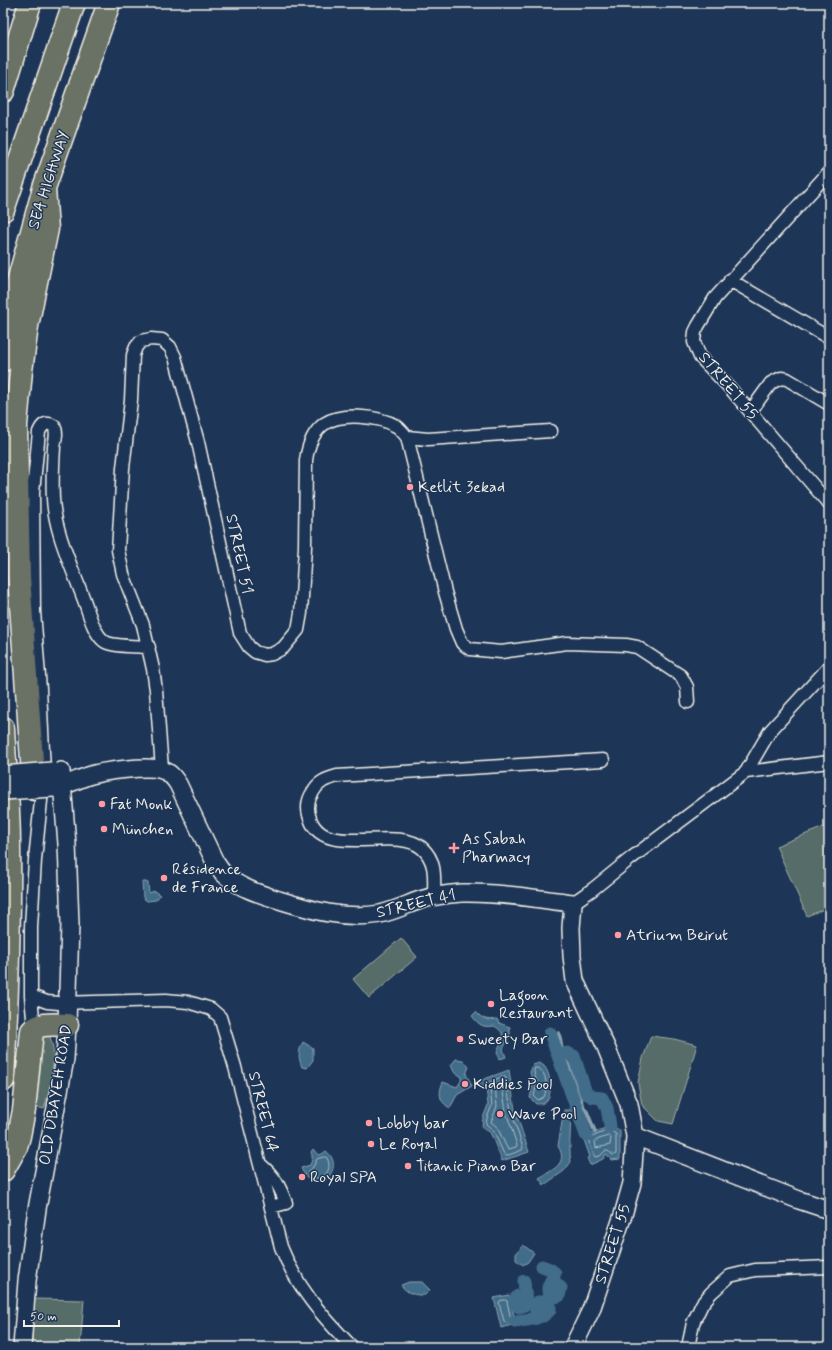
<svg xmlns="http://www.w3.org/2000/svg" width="832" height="1350" font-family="Mynerve,sans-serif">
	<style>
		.green { fill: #556c68; stroke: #a4aea8 }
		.water { fill: #436d8a; stroke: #8aa2b0 }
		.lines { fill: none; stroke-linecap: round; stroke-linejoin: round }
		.shore { stroke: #adbcc2; stroke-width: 1 }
		.stream { stroke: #8aa2b0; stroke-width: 4 }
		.canal { stroke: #436d8a; stroke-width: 13 }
		.street-casing { stroke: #f4f1e8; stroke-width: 15 }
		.secondary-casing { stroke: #f4f1e8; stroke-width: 20 }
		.highway-casing { stroke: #f4f1e8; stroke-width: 25 }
		.street { stroke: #1d3557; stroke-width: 12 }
		.secondary { stroke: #1d3557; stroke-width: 17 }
		.highway { stroke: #6b7165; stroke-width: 22 }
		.secondary-bridge-casing { stroke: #f4f1e8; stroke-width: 20; stroke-linecap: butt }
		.secondary-bridge { stroke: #1d3557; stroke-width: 17 }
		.poi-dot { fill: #ff9aa2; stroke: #1d3557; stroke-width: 1.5 }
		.labels { text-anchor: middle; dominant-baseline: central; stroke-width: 3; stroke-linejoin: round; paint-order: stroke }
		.street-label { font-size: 16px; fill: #f4f1e8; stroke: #1d3557 }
		.poi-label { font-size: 16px; fill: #f4f1e8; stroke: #1d3557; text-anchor: start }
	</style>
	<rect width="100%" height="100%" fill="#1d3557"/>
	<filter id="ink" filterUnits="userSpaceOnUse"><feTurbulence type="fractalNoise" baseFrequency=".025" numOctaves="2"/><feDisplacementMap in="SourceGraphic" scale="8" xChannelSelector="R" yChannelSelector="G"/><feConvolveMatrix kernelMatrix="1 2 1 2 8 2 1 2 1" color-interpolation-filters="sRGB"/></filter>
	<g filter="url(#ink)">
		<path class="green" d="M829,825v82l-22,9 -31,-70z
			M401,938l16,19 -48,41 -16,-19z
			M49,1035c10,20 1,53 -5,74l-11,-3 6,-61 4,-8z
			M651,1036l23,3 23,6 -24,79 -15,-3 -16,-16 -4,-22 5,-25z
			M33,1299l51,1 -4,47h-48z"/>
		<path class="water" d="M142,882h4l2,1 1,10 5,-2 6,4 -4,5 -9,1 -4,-3z
			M476,1012c6,7 12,9 21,7l2,4 11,4v8l-7,14 3,8 -6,2 -3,-6c3,-13 12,-19 -3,-27 -11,2 -15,-1 -22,-10z
			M303,1042l10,6v12l-6,8 -5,-1c-4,-9 -4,-16 1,-25z
			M456,1059l7,1 6,7 -3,7 6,12 -15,9 -7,13c-11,-6 -12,-15 -7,-26l14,5 4,-6v-5l-7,-4 -3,-7z
			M539,1063c2,1 4,2 5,3 7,7 9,29 2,35 -3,3 -6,3 -10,3l-6,-6 3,-15 -3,-11 3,-7z
			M509,1070l6,40 14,42 -27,9 -12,-29 -8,-4 1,-10 5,-13 -2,-18h-6l-1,-6z
			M564,1110h6c2,17 -2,34 1,52l-7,9 -20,14 -5,-7c13,-8 30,-14 19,-32z
			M610,1126l10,4v29l-9,1 -5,-6 -3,5 -13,6 -3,-7 3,-1 -7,-20z
			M313,1149l5,6 4,-1 4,-3c11,9 9,20 -1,30 -12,2 -19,-1 -24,-13l9,-3c2,-5 3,-8 1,-13z
			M523,1245l11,8 -6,9 -5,3 -7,-5v-6z
			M409,1282h13l8,8 -5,5c-9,1 -19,-2 -24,-10z
			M509,1295l7,29 -15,4 -7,-30z"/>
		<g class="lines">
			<path class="shore" d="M535,1068h3c9,4 10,21 6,29l-6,3 -4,-4 3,-13 -3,-11z
				M504,1076l2,2 5,33 12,37 -1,2 -16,6 -2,-2 -11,-24 -7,-6 1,-6 5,-13 -3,-22z
				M500,1083l2,2 4,27 11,33 -1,2 -7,2 -2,-1 -10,-21 -6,-5 6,-16 -2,-20z
				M609,1130l7,4v20l-3,1 -5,-4h-3l-5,5 -5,1 -7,-18z
				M609,1136l2,2 -1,7 -14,3 -1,-7z
				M325,1157l2,1c9,18 -15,27 -19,13l5,-4 4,-8z
				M505,1300l2,1 4,19 -1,2 -4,1 -2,-2 -5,-18 1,-2z"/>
			<path class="stream" d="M559,1033l4,24 10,15 2,7 -1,10 3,8 10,15 8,20
				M555,1035l5,10
				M566,1063l2,9 13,25 1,17 8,19"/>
			<path class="canal" d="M550,1033l36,102
				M567,1053l7,3 12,37 7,4 9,1 5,10 3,18
				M518,1296l-3,3v5l4,3 4,-1 3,-4 -2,-21
				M515,1321c11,-1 32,-1 32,-15l-4,-4h-5l-3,2 1,9 3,2 4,1 7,-6c0,-9 -4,-20 2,-27h2l6,5 -2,7 -3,2 -5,-2c-3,-5 -2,-9 2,-13h3l6,6 -2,8 -7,2c-9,-9 -1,-16 3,-25l-5,-4 -8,-3"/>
			<defs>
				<path id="street" d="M829,172l-114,126 -17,28 -3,6 -1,10 6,15 29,30 100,117
					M730,280l99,58
					M750,412l21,-29 10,-5 6,1 42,25
					M407,437l21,2 123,-8
					M162,769l-6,-79 -3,-21 -10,-44 -20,-51 -5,-24 5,-82 8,-68 2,-45 3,-8 5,-6 10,-2 11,1 8,7 5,10 23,85 42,191 9,14 6,5 10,3 7,-1 11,-6 15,-18 3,-17 4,-66 1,-87c2,-14 6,-27 18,-36 17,-12 55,-8 72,2 4,2 8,8 11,11l38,155 11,37 6,14 8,6 31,3 66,-9 59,2 11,2 44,29 6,11 1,15
					M746,772l83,-10
					M434,897c0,-18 3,-36 -12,-49 -27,-24 -102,14 -113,-33 -2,-8 -1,-16 4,-23 5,-10 13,-13 24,-16l266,-16
					M573,903l20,-14 37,-30 116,-87 24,-41 59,-64
					M31,996l16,6 12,1 107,-3 22,2 23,7 9,8 15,50 46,180c16,41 41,69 71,100
					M34,1029l-3,-33v-69l4,-67 9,-89 -4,-82 -6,-78 -1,-119 6,-60c3,-7 7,-11 15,-6 4,7 1,13 0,21 -1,16 -2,34 -1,51 1,32 20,72 31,102 5,13 9,32 20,41 7,6 35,5 45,6
					M260,1164c15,13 19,21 26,39l-15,4
					M688,1347l5,-24 9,-19 9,-11 19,-17 25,-6 74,-3"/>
				<path id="secondary" d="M53,788c13,-2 23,-8 35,-12 14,-5 61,-11 74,-6 8,2 12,8 16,14l37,78c3,4 6,9 9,12 15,14 36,20 55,26 32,10 66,20 101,14 14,-3 26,-9 40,-14 13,-4 28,-6 42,-7 37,-1 75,6 111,10l-2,25 1,28 3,25 31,66 23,57 6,32 -3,47 -9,32 -32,95 -18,37
					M635,1136l164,64 30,10
					M22,1347l5,-66 10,-72 28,-150 2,-34 3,-101 -3,-80 -6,-73"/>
				<path id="highway" d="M3,91l27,-88
					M3,210l71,-207
					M3,360l10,-60 31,-112 65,-185
					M3,728c2,39 6,79 6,118 1,78 -2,156 -6,234
					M34,789l-15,-212 -3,-152 5,-54 6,-45 20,-97 -3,-41
					M3,1170l13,-23 3,-11 5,-26 8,-79c7,-9 25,-6 35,-6"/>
			</defs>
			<use href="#street" class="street-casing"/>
			<use href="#secondary" class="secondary-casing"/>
			<use href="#highway" class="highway-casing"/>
			<use href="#street" class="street"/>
			<use href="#secondary" class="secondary"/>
			<use href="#highway" class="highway"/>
			<defs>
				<path id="secondary-bridge" d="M3,775l49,-4
					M3,791l50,-3"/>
			</defs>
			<use href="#secondary-bridge" class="secondary-bridge-casing"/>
			<use href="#secondary-bridge" class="secondary-bridge"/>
		</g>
	</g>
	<g class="poi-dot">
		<circle cx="410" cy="487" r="4"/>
		<circle cx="102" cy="804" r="4"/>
		<circle cx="104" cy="829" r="4"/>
		<path d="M452 842h4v4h4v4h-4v4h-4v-4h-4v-4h4z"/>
		<circle cx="164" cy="878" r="4"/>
		<circle cx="618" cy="935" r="4"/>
		<circle cx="491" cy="1004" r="4"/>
		<circle cx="460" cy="1039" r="4"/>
		<circle cx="465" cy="1084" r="4"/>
		<circle cx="500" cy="1114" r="4"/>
		<circle cx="369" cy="1123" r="4"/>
		<circle cx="371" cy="1144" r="4"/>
		<circle cx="408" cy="1166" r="4"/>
		<circle cx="302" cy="1177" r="4"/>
	</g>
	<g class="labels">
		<g class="street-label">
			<text transform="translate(49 180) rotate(-72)">SEA HIGHWAY</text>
			<text transform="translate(728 386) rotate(50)">STREET 55</text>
			<text transform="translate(239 554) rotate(78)">STREET 51</text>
			<text transform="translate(416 904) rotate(-13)">STREET 41</text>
			<text transform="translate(56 1095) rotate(-81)">OLD DBAYEH ROAD</text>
			<text transform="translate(263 1112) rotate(76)">STREET 64</text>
			<text transform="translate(613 1244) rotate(-72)">STREET 55</text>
		</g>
		<g class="poi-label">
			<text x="418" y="487">Ketlit 3ekad</text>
			<text x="110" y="804">Fat Monk</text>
			<text x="112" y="829">München</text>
			<text x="462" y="839">As Sabah<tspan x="462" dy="18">Pharmacy</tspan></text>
			<text x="172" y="869">Résidence<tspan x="172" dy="18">de France</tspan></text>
			<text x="626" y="935">Atrium Beirut</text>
			<text x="499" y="995">Lagoon<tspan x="499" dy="18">Restaurant</tspan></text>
			<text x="468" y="1039">Sweety Bar</text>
			<text x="473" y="1084">Kiddies Pool</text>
			<text x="508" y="1114">Wave Pool</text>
			<text x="377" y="1123">Lobby bar</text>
			<text x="379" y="1144">Le Royal</text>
			<text x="416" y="1166">Titanic Piano Bar</text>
			<text x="310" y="1177">Royal SPA</text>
		</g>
	</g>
	<rect width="832" height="1350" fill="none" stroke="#1d3557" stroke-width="16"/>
	<rect x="8" y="8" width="816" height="1334" fill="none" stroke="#f4f1e8" stroke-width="1.5" filter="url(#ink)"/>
	<path d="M24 1320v6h95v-6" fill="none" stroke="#f4f1e8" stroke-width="2"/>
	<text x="30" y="1320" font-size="12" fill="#f4f1e8" stroke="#1d3557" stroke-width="3" paint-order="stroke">50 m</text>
</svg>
